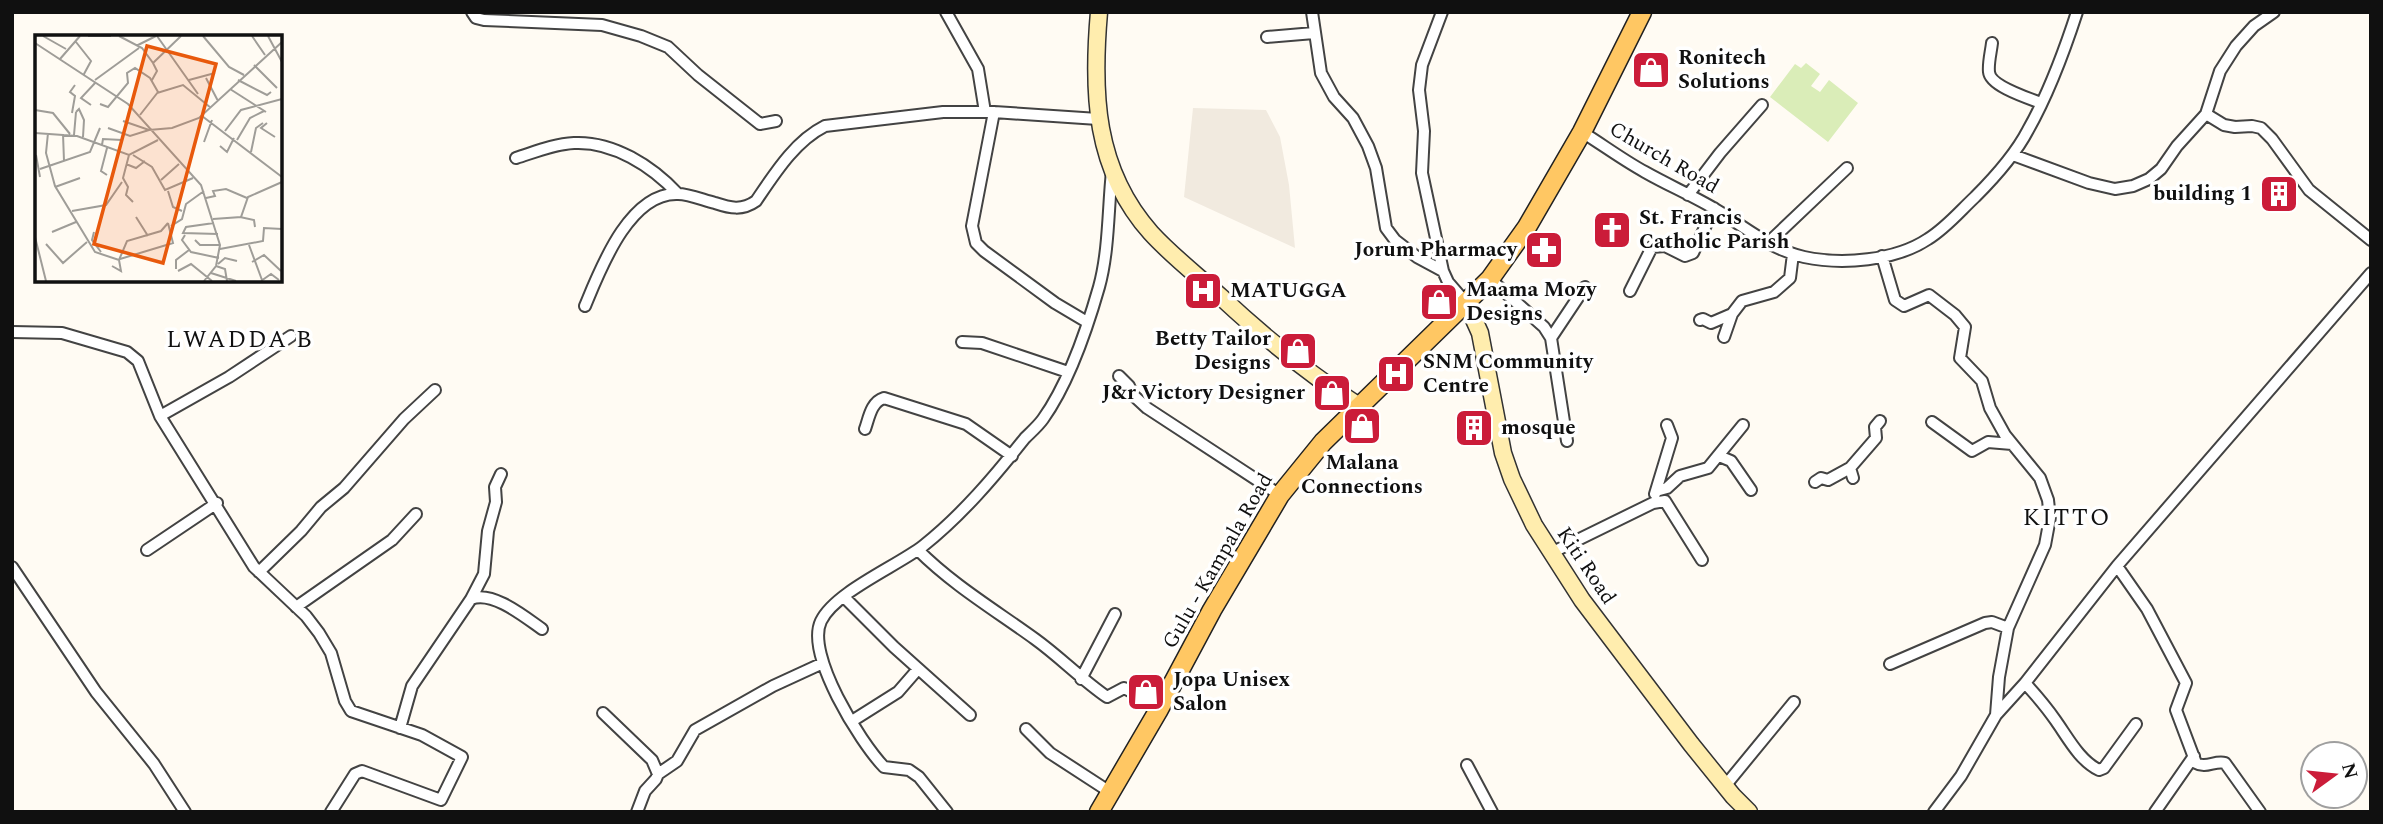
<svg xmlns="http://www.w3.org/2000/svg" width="2383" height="824" font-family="Spectral,serif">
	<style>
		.green { fill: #daedb8 }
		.plaza { fill: #f1eadf }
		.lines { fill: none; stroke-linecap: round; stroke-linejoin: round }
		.street-casing { stroke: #434343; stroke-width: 14 }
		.secondary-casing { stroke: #323232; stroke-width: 19 }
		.primary-casing { stroke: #212121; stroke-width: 21 }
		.street { stroke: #fff; stroke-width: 10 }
		.secondary { stroke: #ffedae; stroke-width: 16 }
		.primary { stroke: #ffc763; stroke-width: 18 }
		.labels { text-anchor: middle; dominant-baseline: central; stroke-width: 7; stroke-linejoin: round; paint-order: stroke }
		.poi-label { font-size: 21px; font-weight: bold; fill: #101010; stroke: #fff; text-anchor: start }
		.street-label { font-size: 21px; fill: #101010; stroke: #fff }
		.quarter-label { font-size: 24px; letter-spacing: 2px; fill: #101010; stroke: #fff }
		.inset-road { fill: none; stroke: #9f9d98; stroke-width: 2 }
		.view { fill: #e8590c; fill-opacity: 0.15; stroke: #e8590c; stroke-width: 3.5 }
		.inset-edge { fill: none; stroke: #101010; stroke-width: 3.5 }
	</style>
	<rect width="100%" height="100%" fill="#fffbf3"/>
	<path class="green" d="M1806,63l14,11 -9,12 9,6 9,-12 29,23 -30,39 -58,-45 25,-33 6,4z"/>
	<path class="plaza" d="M1193,108l73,2 14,27 9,48 6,63 -111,-51z"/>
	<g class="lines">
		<defs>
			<path id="street" d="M472,12l4,6 8,2 118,5 39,11 27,11 30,28 62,49 16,-3
				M946,12l32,57 7,43
				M1312,12l9,61 13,24 19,21 15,28 8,22 10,60 9,12 22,17 26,14
				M1442,12l-20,53 -3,25 5,41 -2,42 21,98 5,11 19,22
				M1267,37l47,-4
				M1992,43c-1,9 -4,20 -3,29 1,14 39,26 52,31
				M994,112l-22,114 4,17 8,8 71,52 32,19
				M2206,114l18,11 11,2 17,-1 9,2 11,11 37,51 62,50
				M1582,132c21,13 41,28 63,40 23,13 48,24 70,37 29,17 56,41 89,48 38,8 91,4 124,-18 18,-11 32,-28 47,-42 20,-20 40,-42 53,-67 21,-37 36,-78 49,-118
				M2013,155l76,28 26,6 18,-3 16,-7 12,-10 16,-23 29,-32 14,-43 16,-25 18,-20 20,-14
				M516,158c19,-6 38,-14 58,-15 39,-2 78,23 104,51
				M1688,195l32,-42 42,-48
				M1768,243l79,-75
				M1882,256l13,44 9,6 25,-11 26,20 10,12 -5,31 22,23 8,27 15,27 35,43 8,22 2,18 -5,27 -37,83 -9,49 -3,38 -35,61 -27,36
				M1490,279l54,48 7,11 16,103
				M1630,291l22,-44 13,-1 20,10 8,-3 21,-45
				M585,306c15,-36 44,-114 93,-112 11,0 25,6 37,9 15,5 27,8 41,-2 19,-28 39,-60 69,-75l118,-14h51l104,7
				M1700,320l3,-1 8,4 21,-9 10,-13 32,-9 16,-14 3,-24
				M12,332l50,1 65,19 11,9 22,55 94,151 52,49 13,17 12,20 14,48 6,10 71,24 40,22 -21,43 -79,-29 -7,3 -24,38
				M1724,337l8,-23
				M1551,338l34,-51
				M962,342l20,1 86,29
				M1119,376l10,10 4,9 14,13 133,87
				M160,416l69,-39 62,-41
				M1932,422l40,29 16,-9 24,2
				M865,429c4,-11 6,-27 19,-31l82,26 46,32
				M1719,456l12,5 20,29
				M1853,478l-3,-10 26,-30 -1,-11 5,-6
				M1815,482l6,-4 7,2 22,-12
				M1656,491l11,-3 13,-12 28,-8 35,-43
				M1655,494l17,-56 -5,-13
				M147,550l70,-47
				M918,550c35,35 77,60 117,89 25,18 46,40 72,58l17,-9 8,4 26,19
				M1551,553l102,-50 12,-2 37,59
				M2117,566l30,43 39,74 -10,27 20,53c10,6 19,-3 29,0l35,49
				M12,567l84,125 58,72 31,48
				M259,572l42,-41 20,-24 23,-19 60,-69 31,-29
				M844,597l50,50 76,68
				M471,599l13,-25 4,-43 8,-29 -1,-15 6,-13
				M296,607l96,-67 24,-26
				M1890,664l95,-41 7,-1 16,6
				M1081,679l34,-65
				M2025,683c11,12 22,25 31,38 12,17 24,40 43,49l5,-2 32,-44
				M603,713l49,47 6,14
				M1996,715l29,-32 92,-117 254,-293
				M852,721l46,-29 20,-23
				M400,728l12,-42 59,-87c21,-9 54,18 71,30
				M1026,729l24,24 60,39
				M1467,765l25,47
				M1725,786l69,-84
				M637,812l8,-21 11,-12 2,-5 19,-13 18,-31 78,-44 50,-23
				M947,812l-28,-35 -10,-7 -25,-3c-24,-25 -79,-113 -63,-146 14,-29 76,-55 102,-75 39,-31 71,-69 102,-108 6,-6 13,-12 18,-19 25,-35 44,-90 56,-132 10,-36 9,-78 13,-116
				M2155,812l39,-56"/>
			<path id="secondary" d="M1099,12c-7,80 -5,157 52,221 21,23 47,43 70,64 43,40 89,78 138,109
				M1467,304l13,29 23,120 9,26 22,46 48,75 109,144 42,52 16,16"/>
			<path id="primary" d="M1099,812l59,-101 54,-101 68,-115 43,-53 167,-163 37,-52 55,-95 60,-120"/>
		</defs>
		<use href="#street" class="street-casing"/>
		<use href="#secondary" class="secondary-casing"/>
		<use href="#primary" class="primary-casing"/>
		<use href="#street" class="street"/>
		<use href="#secondary" class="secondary"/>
		<use href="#primary" class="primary"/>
	</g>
	<defs>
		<symbol id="shop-square" viewBox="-11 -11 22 22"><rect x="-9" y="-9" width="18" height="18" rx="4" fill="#cb1c39" stroke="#fff"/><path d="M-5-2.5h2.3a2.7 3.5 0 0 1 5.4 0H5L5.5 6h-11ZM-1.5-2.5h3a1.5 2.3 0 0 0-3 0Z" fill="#fff"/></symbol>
		<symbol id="building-square" viewBox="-11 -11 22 22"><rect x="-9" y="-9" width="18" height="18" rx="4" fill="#cb1c39" stroke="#fff"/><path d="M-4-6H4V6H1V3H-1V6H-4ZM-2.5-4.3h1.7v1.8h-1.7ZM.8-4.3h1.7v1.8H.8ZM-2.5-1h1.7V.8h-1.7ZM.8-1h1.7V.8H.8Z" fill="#fff"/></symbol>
		<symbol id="church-square" viewBox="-11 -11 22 22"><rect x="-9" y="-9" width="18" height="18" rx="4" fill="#cb1c39" stroke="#fff"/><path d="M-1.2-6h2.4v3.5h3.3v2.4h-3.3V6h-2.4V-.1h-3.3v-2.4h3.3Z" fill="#fff"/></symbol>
		<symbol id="pharmacy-square" viewBox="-11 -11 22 22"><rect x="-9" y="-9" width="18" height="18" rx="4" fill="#cb1c39" stroke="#fff"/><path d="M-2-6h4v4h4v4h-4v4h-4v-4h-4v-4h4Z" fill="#fff"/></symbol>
		<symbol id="hospital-square" viewBox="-11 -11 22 22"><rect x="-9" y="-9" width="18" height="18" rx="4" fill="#cb1c39" stroke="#fff"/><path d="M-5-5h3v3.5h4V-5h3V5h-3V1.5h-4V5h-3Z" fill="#fff"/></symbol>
	</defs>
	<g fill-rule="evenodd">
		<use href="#shop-square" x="1629" y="48" width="44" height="44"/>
		<use href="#building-square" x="2257" y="172" width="44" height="44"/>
		<use href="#church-square" x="1590" y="208" width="44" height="44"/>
		<use href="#pharmacy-square" x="1522" y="228" width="44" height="44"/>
		<use href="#hospital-square" x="1181" y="269" width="44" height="44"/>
		<use href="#shop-square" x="1417" y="280" width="44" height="44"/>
		<use href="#shop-square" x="1276" y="329" width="44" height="44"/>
		<use href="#hospital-square" x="1374" y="352" width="44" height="44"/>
		<use href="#shop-square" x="1310" y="371" width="44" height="44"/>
		<use href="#shop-square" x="1340" y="404" width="44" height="44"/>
		<use href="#building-square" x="1452" y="406" width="44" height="44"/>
		<use href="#shop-square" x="1124" y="670" width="44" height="44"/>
	</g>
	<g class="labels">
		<g class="poi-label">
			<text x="1678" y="58">Ronitech<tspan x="1678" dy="24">Solutions</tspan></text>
			<text x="2252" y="194" text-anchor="end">building 1</text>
			<text x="1639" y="218">St. Francis<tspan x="1639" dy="24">Catholic Parish</tspan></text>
			<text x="1517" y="250" text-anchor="end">Jorum Pharmacy</text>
			<text x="1466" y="290">Maama Mozy<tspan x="1466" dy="24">Designs</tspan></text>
			<text x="1230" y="291">MATUGGA</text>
			<text x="1271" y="339" text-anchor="end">Betty Tailor<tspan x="1271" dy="24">Designs</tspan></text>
			<text x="1423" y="362">SNM Community<tspan x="1423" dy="24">Centre</tspan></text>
			<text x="1305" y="393" text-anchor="end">J&amp;r Victory Designer</text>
			<text x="1501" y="428">mosque</text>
			<text x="1362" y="463" text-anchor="middle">Malana<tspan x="1362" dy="24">Connections</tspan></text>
			<text x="1173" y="680">Jopa Unisex<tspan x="1173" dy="24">Salon</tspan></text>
		</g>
		<g class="street-label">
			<text transform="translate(1664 158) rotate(30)">Church Road</text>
			<text transform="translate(1218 561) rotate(-60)">Gulu - Kampala Road</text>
			<text transform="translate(1586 566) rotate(56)">Kiti Road</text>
		</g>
		<g class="quarter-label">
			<text x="240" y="340">LWADDA B</text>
			<text x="2067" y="518">KITTO</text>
		</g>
	</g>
	<g transform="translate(35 35)">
		<rect width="247" height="247" fill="#fffbf3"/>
		<path class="inset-road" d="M8,1l23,13M53,1h23M84,1l23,12 11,15 4,8 -5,9M122,1l41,58M168,1l26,31 15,8M217,1l13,19M233,1l14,26M41,7l15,19 -7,13M0,8l93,61 73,81 19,60 -4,21 -12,15M101,11l20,-10M25,24l20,-23M118,28l28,-27M219,30l23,23M171,43l12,23M60,45l44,-32M154,45l26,-7M203,45l29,15 4,-3M195,54l36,23M122,58l26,-8 28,23M65,69l8,3 20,-24 -1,-10 8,-5 15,10 8,14 -18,23M56,70l-10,-7 15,-16M0,75l18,3 17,21M41,77l3,-3 5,11 -1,17M37,78l3,-17 -5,-4 5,-7M167,81l80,61M88,86l26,9 23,-2 27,-10 83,-76M232,88l-6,5 14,9M73,93l22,8 19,-6M190,96l16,-21 41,-11M0,98l42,3 52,19 29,-15M13,98l-2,20 9,33 40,66 24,8 8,-19 34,-10 7,-8M28,99l1,27M39,100l2,-23M202,105l13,-22 14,-7M169,107l8,-22M67,110l1,-6 19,1M185,111l7,6 7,-14M72,113l-6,23 6,4M216,117l5,-24 7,-5M1,120l4,22M94,120l-6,23 5,9 -2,8 7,7M98,120l19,12 13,23 28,-12M91,129l10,4 9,-7M5,134l50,-17 10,-24M126,145l18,-16M20,152l25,-9M133,156l5,16 9,4M171,163l9,-2 -2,-5 13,-2 21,9M37,176l34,-6 16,-23M101,182l12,19M205,182l14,3 1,7M178,184l28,-2 7,-20 34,-15M179,188l-28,4 -3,6 35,1M136,191l11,-7 4,-15 18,-13M17,197l24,-10M59,197l-2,8 9,12M150,200l-3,5 9,12 28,6M0,202l11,44M160,205l5,5h20M11,209l17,19 24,-21M214,210l13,35M185,214l43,-8 1,-13 18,1M85,224l53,-16 -5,-20M217,227l12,-7 17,16M183,229l7,-6 12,3M77,231l9,5 -2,-11M181,231l9,3 2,12M141,234v-9l13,-10M143,236l13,-7 21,17M176,238l25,8M226,246l10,-7 8,6"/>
		<path class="view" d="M112,11l69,18 -53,199 -69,-19z"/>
		<rect width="247" height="247" class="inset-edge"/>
	</g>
	<rect width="2383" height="824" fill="none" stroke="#101010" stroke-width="28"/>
	<g transform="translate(2334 775) rotate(75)"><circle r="33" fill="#ffffff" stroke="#9f9f9f" stroke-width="2"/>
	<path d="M0-5L12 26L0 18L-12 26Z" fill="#cb1c39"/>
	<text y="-10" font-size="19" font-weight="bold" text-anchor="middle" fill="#101010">N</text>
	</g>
</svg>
